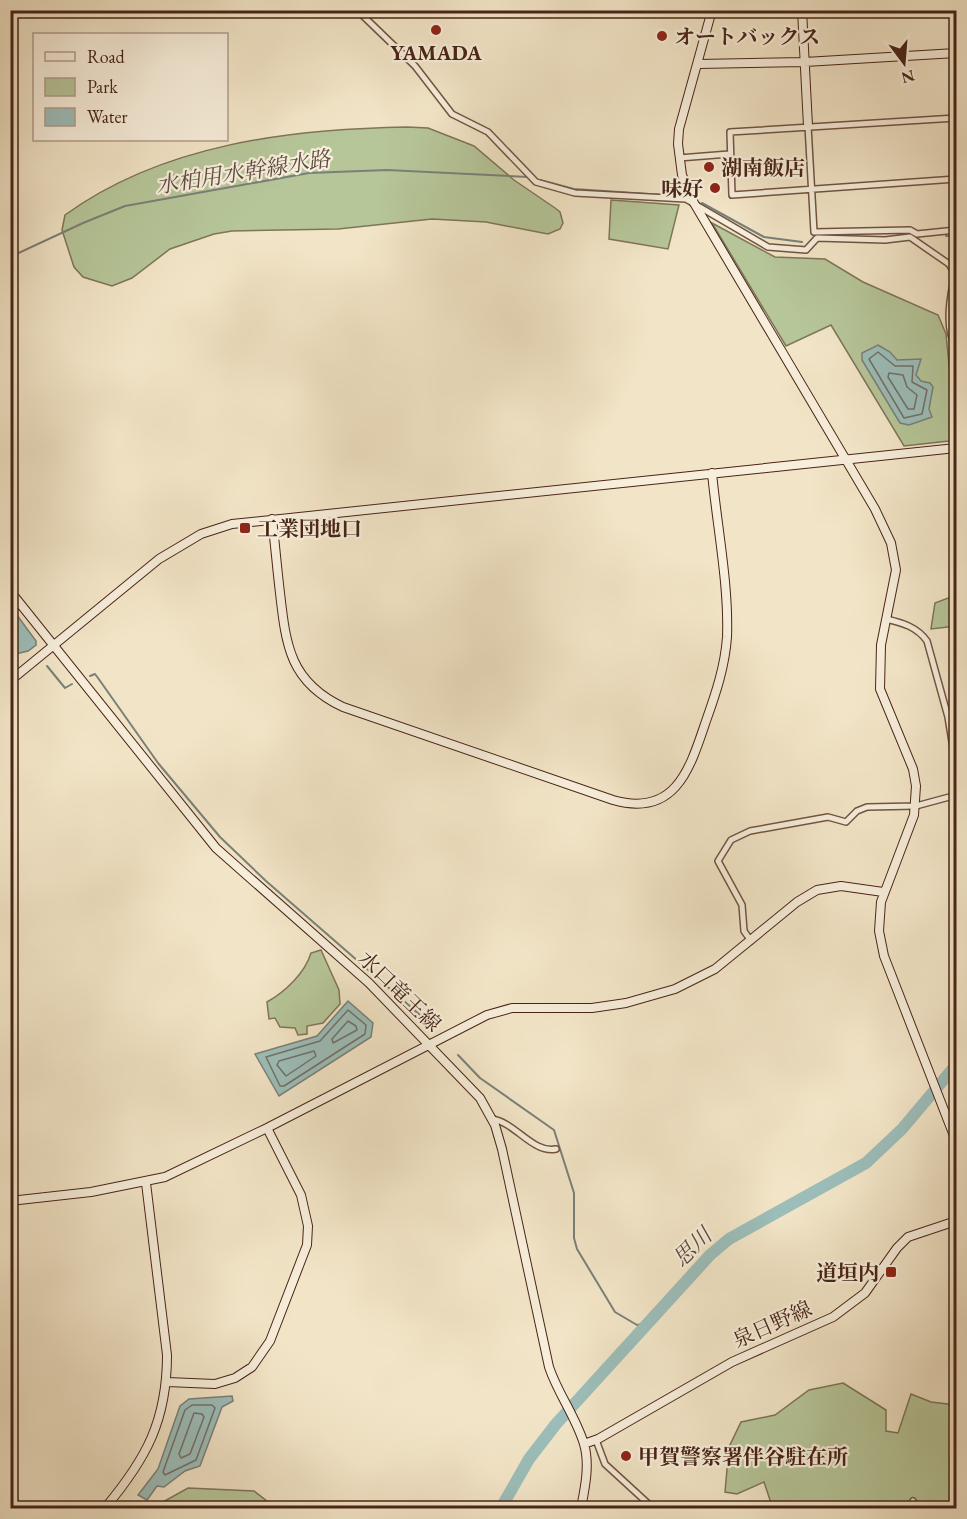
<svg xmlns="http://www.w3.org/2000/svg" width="967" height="1519" font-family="'EB Garamond','Noto Serif JP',serif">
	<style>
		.green { fill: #b6c699; stroke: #7f7558; stroke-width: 1.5 }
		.water { fill: #9cbeba; stroke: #7a8079; stroke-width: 1.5 }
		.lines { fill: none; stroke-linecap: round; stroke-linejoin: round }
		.shore { stroke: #727168; stroke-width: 1.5 }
		.stream { stroke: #7a8079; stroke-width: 2 }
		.river { stroke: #9cbeba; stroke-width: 12 }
		.street-casing { stroke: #725443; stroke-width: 8 }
		.secondary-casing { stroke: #482417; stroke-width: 10 }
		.street { stroke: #f7eedb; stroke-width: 5 }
		.secondary { stroke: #f7eedb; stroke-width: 8 }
		.poi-dot { fill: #8f2418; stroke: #f7eedb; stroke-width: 2 }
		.labels { text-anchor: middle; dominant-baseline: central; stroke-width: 4.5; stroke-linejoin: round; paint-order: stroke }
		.poi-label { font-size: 21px; font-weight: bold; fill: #482417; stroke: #f7eedb; text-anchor: start }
		.street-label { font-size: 21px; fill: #482417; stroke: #f7eedb }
		.water-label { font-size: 22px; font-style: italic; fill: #5d4a40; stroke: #f7eedb }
	</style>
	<rect width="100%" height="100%" fill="#f2e5c7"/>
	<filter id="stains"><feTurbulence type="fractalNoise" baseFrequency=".00333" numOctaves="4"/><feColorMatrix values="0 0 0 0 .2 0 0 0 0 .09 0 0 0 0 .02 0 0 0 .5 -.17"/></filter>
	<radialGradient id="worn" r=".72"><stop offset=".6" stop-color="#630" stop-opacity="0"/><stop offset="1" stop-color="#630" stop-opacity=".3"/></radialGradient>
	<path class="green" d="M407,127l21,1 46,18 40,34 41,28 5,4 3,11 -3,6 -12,5 -62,-12 -54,-3 -94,10 -106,2 -18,3 -44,15 -38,29 -20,8 -29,-9 -9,-10 -12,-37 3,-15c98,-71 225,-86 342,-88z
		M611,200l68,5 -11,44 -59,-10z
		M712,223l63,34 50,2 38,23 75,33 8,19 10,101 -7,6 -45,5 -73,-121 -45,21z
		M956,595v31l-25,3 4,-26z
		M321,950l18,40 1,14 -17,19 -16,3v8l-9,1 -3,-7 -15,-1 -5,-9 -6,1 -2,-17c18,-10 38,-29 44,-49z
		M843,1383l43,27v21l12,2 13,-39 20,8 25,3v103h-138l-47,-5 -7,-21 -27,12 -12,-2 4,-45 12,-25 34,-7 34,-25z
		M188,1488l66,3 22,17h-124z"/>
	<path class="water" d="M878,345l12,7 7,8 24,-1 -5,16 5,6 9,2 3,4 -4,22 3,8 -23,8 -9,-2 -38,-63v-7z
		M11,607l25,34v4l-8,6 -17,4z
		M348,1001l25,22 -2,14 -92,59 -24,-42 62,-18z
		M232,1396l1,5 -11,6 -22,59 -15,5 -21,16 -7,-1 -10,14 -9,-5 20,-26 22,-63 9,-7z"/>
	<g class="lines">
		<path class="shore" d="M878,352l17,14h18l-1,16 15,8 -5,24 -18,4 -35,-59z
			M889,373l14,2 4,12 10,8 -3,14h-6l-20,-32z
			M348,1010l18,15 -1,9 -81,52h-4l-14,-29 54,-16z
			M348,1021l8,5 1,4 -24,13 -1,-4z
			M314,1051l2,5 -30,20 -9,-11 2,-4z
			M192,1405h20l3,3 -19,52 -31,15 -2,-3 22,-62z
			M194,1413l8,1 2,3 -14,37 -9,4 -2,-4z"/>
		<path class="stream" d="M733,10l18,5 46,-2
			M540,180l34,9 105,7
			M702,203l62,34 38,5
			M946,236l10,-1
			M10,257l73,-34 42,-17 184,-33 78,-3 141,7
			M47,666l18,22 7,-4
			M90,676l5,-2 3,4 60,85 62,74 46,44 162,141
			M458,1055l22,23 74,52 20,63v45l3,11 38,63 22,13 11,-2"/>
		<path class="river" d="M501,1508l28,-49 27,-35 154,-169 19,-16 137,-76 36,-34 54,-64"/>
		<defs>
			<path id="street" d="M357,10l58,56 37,48 36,18 48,50 39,11 111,6 82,48 38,3 11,-12 68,2 25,-3 39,27 7,11
				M956,118l-226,14 2,63 224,-16
				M808,126l6,106 96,-2 7,4 39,-4
				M679,158l50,-4
				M956,274c-6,18 -12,56 0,72
				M956,353v8
				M886,619c17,4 31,8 41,22l21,76 6,37 -1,42
				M751,941l-7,-10 -2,-26 -24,-44 13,-21 19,-9 78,-14 18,5 11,-11 10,-4 49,-1 37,-10 3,2
				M492,1119c23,3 41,35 64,30
				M596,1440l9,24 48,44
				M908,1508l5,-7"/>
			<path id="secondary" d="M712,10l-33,119 -1,15 4,31 12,28 181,306 16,34 5,27 -15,75 -1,44 33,80 3,17 -2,29 -33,87 -2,29 5,25 72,185
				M802,10l6,116
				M698,64l107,-2 151,-9
				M272,519c3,24 5,49 8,74 6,53 10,89 63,114l270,93c63,18 77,-32 93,-79 10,-28 19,-55 21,-84 2,-52 -10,-111 -15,-164
				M10,591l206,257 153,135 111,115 15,27 7,24 47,218c9,27 27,50 35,77 6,20 1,44 -3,64
				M10,681l149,-122 42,-25 31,-10 724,-76
				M10,1201l81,-9 74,-15 102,-49 220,-113 25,-7h80l34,-5 49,-14 40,-20 82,-67 20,-12 24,-4 42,6
				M167,1382l48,2 20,-6 17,-11 18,-26 37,-96 1,-19 -7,-31 -34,-67
				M584,1444l14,-5 134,-77 101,-45 32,-24 32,-45 11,-11 48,-16
				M105,1508c41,-49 62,-87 62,-153l-21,-172"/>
		</defs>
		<use href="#street" class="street-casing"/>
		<use href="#secondary" class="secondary-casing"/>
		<use href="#street" class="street"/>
		<use href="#secondary" class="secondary"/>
	</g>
	<g class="poi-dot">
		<circle cx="436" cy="30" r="6"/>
		<circle cx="662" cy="36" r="6"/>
		<circle cx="709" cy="167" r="6"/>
		<circle cx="715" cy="188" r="6"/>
		<rect x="239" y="522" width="12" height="12" rx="3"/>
		<rect x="885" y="1266" width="12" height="12" rx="3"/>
		<circle cx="626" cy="1456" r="6"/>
	</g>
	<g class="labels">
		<g class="poi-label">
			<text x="674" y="36">オートバックス</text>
			<text x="436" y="52" text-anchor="middle">YAMADA</text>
			<text x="721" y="167">湖南飯店</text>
			<text x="703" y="188" text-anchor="end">味好</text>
			<text x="257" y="528">工業団地口</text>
			<text x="879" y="1272" text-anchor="end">道垣内</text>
			<text x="638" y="1456">甲賀警察署伴谷駐在所</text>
		</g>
		<g class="street-label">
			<text transform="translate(400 991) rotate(44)">水口竜王線</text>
			<text transform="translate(772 1324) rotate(-24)">泉日野線</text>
		</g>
		<g class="water-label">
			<text transform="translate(243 172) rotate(-9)">水柏用水幹線水路</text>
			<text transform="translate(692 1247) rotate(-44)">思川</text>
		</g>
	</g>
	<rect width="967" height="1519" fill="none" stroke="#f2e5c7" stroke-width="36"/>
	<rect x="12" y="12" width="943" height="1495" fill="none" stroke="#482417" stroke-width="3"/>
	<rect x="18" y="18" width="931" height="1483" fill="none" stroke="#482417" stroke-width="1.5"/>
	<rect x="33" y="33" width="195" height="108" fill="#f7eedb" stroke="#b19d8d" stroke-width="1.5"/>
	<rect x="45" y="52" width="30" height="9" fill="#f7eedb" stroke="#b19d8d" stroke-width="1.5"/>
	<text x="87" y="63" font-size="18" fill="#482417">Road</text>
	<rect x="45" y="78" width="30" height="18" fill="#b6c699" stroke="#b19d8d" stroke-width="1.5"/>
	<text x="87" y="93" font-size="18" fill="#482417">Park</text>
	<rect x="45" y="108" width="30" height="18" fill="#9cbeba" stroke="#b19d8d" stroke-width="1.5"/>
	<text x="87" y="123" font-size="18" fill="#482417">Water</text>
	<g transform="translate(904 63) rotate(164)" stroke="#f7eedb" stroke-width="4.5" paint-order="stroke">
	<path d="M0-4.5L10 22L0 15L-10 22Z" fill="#482417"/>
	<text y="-9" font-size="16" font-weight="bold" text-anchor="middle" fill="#482417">N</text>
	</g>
	<rect width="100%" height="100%" filter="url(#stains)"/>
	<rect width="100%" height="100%" fill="url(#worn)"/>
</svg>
